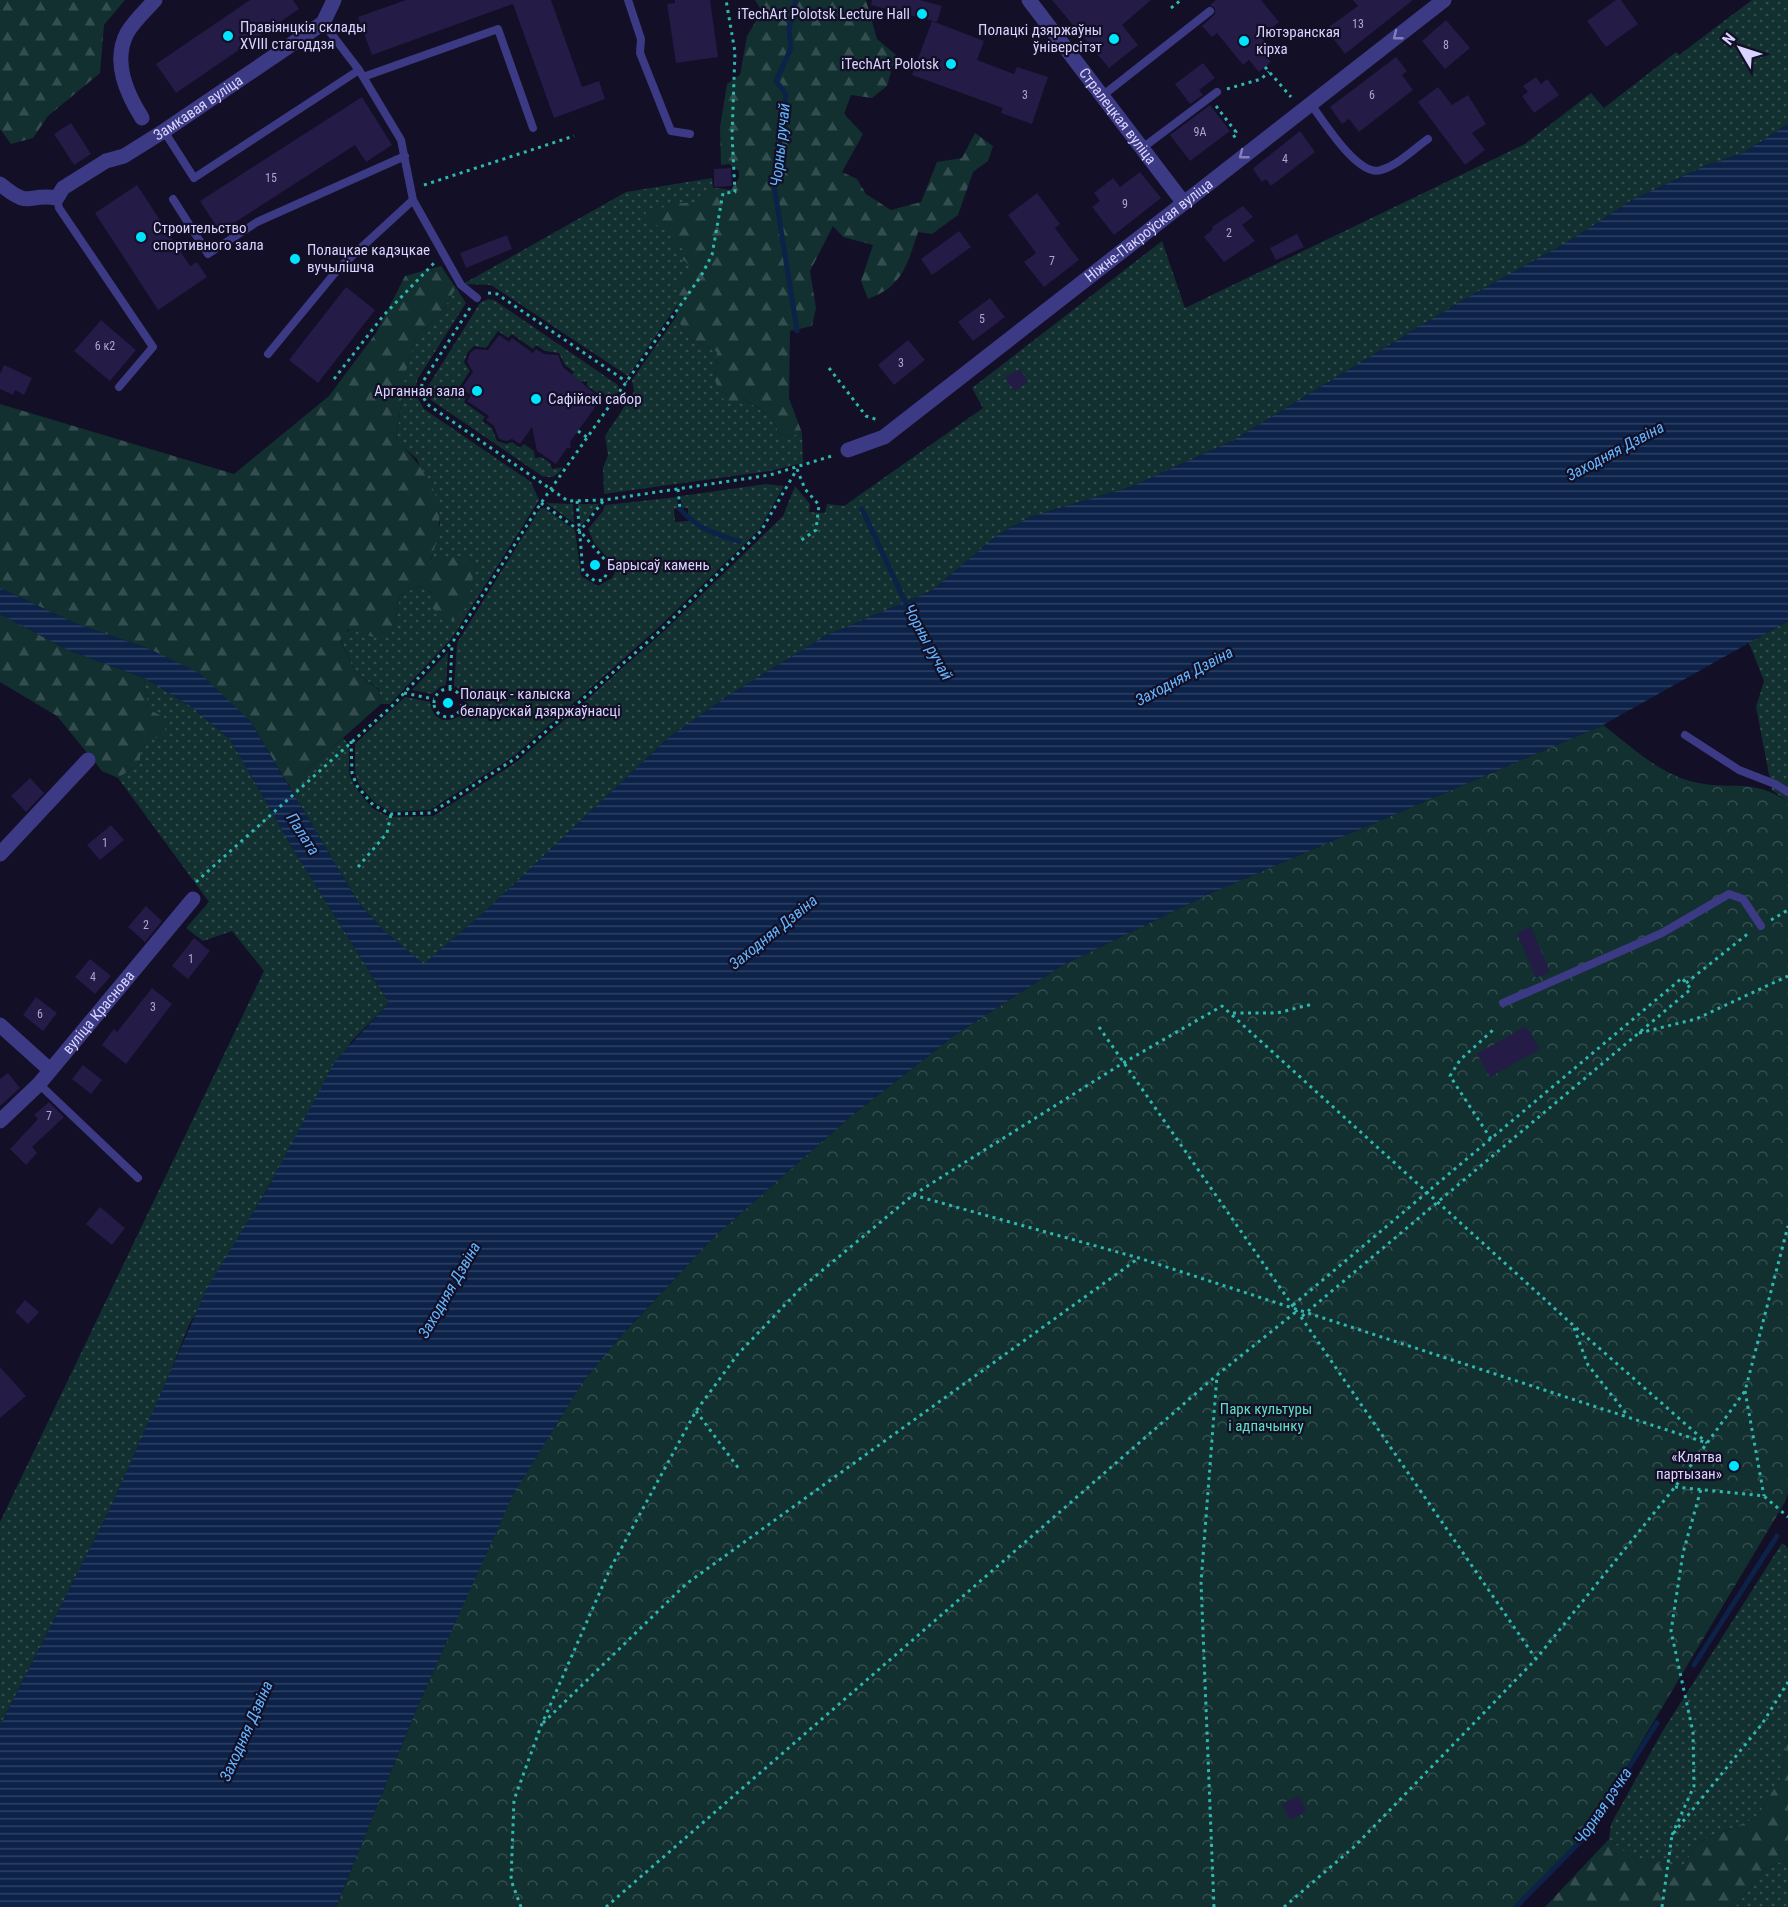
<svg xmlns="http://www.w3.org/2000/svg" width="1788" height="1907" font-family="'Roboto Condensed',sans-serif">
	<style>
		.grass { fill: url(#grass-dots) }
		.forest { fill: url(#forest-firs) }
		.park { fill: url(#park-crowns) }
		.water { fill: url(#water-rules) }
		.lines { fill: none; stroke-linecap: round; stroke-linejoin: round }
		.stream { stroke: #0c2248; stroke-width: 5 }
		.building { fill: #241b47 }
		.path { stroke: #2fb8b0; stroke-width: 3; stroke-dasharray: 3 4.5; stroke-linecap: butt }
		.lane { stroke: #3d3a85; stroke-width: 8 }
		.street { stroke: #3d3a85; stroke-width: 15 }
		.oneway { stroke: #837fbc }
		.poi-dot { fill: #00e5ff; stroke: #130f26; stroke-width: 2 }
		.labels { text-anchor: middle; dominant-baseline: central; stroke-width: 4.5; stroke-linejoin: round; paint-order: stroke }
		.number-label { font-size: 12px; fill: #aca6d1 }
		.poi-label { font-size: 15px; fill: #d9d4ff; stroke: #130f26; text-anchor: start }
		.street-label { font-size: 15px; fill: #d9d4ff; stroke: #130f26 }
		.park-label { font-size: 15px; fill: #5fe0c0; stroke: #130f26 }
		.water-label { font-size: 16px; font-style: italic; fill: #62b6ff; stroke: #130f26 }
	</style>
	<defs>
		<pattern id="grass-dots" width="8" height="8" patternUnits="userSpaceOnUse" patternTransform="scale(1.5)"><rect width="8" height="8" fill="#12302f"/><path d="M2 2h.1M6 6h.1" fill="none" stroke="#344d4e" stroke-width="1.8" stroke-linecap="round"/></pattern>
		<pattern id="forest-firs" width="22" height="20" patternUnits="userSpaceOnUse" patternTransform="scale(1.5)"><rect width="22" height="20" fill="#12302f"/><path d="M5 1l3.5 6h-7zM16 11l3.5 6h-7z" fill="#344d4e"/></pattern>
		<pattern id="park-crowns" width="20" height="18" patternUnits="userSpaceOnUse" patternTransform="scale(1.5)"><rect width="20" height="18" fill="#12302f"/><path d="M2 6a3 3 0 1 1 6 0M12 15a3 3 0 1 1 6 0" fill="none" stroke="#344d4e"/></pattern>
		<pattern id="water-rules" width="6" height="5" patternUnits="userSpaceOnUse" patternTransform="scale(1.5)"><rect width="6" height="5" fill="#0c2248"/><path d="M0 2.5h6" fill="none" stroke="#2f4163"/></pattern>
	</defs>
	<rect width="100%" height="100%" fill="#130f26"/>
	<path class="grass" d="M1752,0h36v124l-45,29 -36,12 -75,35 -61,40 -108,60 -231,141 -99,45 -103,31 -31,17 -68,57 -106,45 -99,61 -59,42 -174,165 -69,61 -41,-35 -25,-28 -69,-116 54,-48 6,7v28l6,14 17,21 18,9 43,-1 85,-55 145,-129 120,-116 12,-30 15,18 -1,8 16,1 2,-9 17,2 139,-98 -11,-20 190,-147 23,67 340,-164 66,-51 13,15 72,-56 3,3z
		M712,178l1,10h7l-22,87 -70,101 -137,-91 -28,-1 163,-92z
		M456,288l10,15 -49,77 -1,15 8,14 107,73 8,18 -87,138 -62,66h-9l-2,-15 -24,-17 -15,-33 10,-10 45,-5 5,-29 20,-9 12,7 29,-37 -30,5 9,-38 -23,-64 -21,-18 9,-66 10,-37 27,-26z
		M488,299l6,1 124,85v7l-10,12 -4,-11 -5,1 -12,-8v-5l-6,1 -10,-6 3,-4 -9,-7 -6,-12 -14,-2 -9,-6 -3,4 -21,-15 -4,4 -10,-7 -12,17 -12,-2 -6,6 -4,10 6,9 -12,18 9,7 -3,6 21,15 -3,4 10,7 5,13 9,3 6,-2 8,6 4,-4 10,7 1,7 6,-1 9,6 2,6 11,-2c-6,9 -10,12 -21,9l-111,-76 -3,-14 52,-83z
		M676,317l13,21 28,14 -2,29 57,36 9,21 21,-5 1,30 -33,8 -166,23 -1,-26 5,-13 -3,-19 29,-44 -2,-12z
		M766,484l18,2 -25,44 -101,98 -144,128 -84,54 -39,2 -16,-9 -16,-18 -4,-13v-28l50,-47 25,5c2,18 17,23 31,13 7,-12 5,-22 -7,-29l3,-43 83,-134 4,-1 31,22 6,46 17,10 14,-8 5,-10 -23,-25 -6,-14 15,-18 2,-6 72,-8 1,11 -4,1 1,13 13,-1v-13h-6l-1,-12z
		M546,503l27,1 1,19z
		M578,504h21l-18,22z
		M1788,621v181l-16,-12 -16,-83 8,-26 -15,-38z
		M448,652l-2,33 -6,2 -8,7 -20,-4z
		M144,678l45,27 41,34 62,108 97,156 -38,39 -162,283 -21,53 -58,131 -110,217v-204l264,-551 -32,-40 -29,10 -17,-13 23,-26 -91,-124 21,-14 9,-55z
		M1782,1543l6,5v186l-8,45 -24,39 -57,24 -18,27 -52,-13 -20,-17 2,-15 51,-92z
		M1788,1859v48h-53l31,-39z"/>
	<path class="forest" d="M0,0h125l-21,25 -4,48 -52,43 -15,22 -22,6 -11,-15z
		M755,0h111l11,39 19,16 -9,31 -15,12 -21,-3 -7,19 19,20 -21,38 15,7 9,15 25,16 30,-8 16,-40 25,-4 13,-25 18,13 -5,15 -15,11 -15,43 -26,19 -14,-2c-11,33 -15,54 -50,67l-7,-18 12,-36 -30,-8 -10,-11 -23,45 6,37 -4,18 -22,5 -1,67 13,35 -21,5 -9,-21 -28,-18 -18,5 -11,-23 2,-29 -28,-14 -13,-21 3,-31 14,-18 -11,-9 1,-10 -10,-4 -1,-17 -30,-5 4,-11c15,0 10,-2 22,-7 8,-3 23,-1 34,-4 7,-14 14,-14 29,-11l8,-12v-7l-10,-7 -8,1 -1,-38 7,-43 13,-9 7,-39 15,-25z
		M441,266l15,22 -14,24 -27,26 -10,37 -9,65c23,22 46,50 43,84 0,12 -5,25 -8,36l30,-4 13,12 -5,34 -12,18h-12l-13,-12v-15l-12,-7 -20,9 -5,29 -13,16 -33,-11 -9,11 15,32 24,18 2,14 -92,82 -39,-65 -98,-71 -75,-26 -77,-36v-184l234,70 95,-78 47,-63 29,-57z
		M0,614l68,36 76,28 4,31 19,10 -3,17 -21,5 -4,23 -21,14 -16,-7 -45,-55 -57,-34z
		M1788,1734v125l-22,9 -31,39h-190l64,-68 21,17 51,13 18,-27 57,-24 24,-39z"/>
	<path class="park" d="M1603,725c28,21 56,49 91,57 36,9 59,-5 94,20v691l-3,9 -201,336 -68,69h-1180l80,-197 96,-215 70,-112 37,-45 96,-102 135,-119 105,-82 108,-70 146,-71z"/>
	<path class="water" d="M1788,124v497l-185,104 -394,169 -146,71 -108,70 -105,82 -135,119 -96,102 -37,45 -69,112 -97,215 -80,197h-336v-181l110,-217 97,-221 61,-100 67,-127 54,-58 -97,-156 -62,-108 -41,-34 -45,-27 -76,-28 -68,-36v-26l77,36 75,26 49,24 49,47 108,181 25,28 41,34 69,-60 174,-165 59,-42 99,-61 106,-45 68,-57 31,-17 103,-31 99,-45 231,-141 108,-60 61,-40 75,-35 36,-12z"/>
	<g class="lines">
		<path class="stream" d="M796,0l-7,29 2,19 -15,33 10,13 -12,91 23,146
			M680,509c15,18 36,26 59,32
			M862,509l46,99
			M1694,1665l83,-129
			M1516,1907l68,-69 73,-115"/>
	</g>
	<path class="building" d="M250,0h43l6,9 -123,84 -20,-29z
		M406,0h145l31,87 17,-6 6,18 -51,19 -41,-114 -141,51 -14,-38z
		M675,0h35l8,57 -42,6 -9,-59 8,-1z
		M872,0h48l22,6 -5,16 -66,-17z
		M1052,0h99l-29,25 16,20 -29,23z
		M1216,0h45l18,22 -18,15 6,8 -6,5 10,12 -12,10 -10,-12 -6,5 -26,-32 -5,4 -10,-11 13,-12v-6l-5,-3z
		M1353,0h60l-68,54 -19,-25 32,-23z
		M1616,0h5l17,24 -32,23 -19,-26z
		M1446,20l24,28 -25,21 -23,-28z
		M932,21l52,20 -7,19 37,14 3,-7 31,10 -16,47 -31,-11 2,-5 -91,-33z
		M1396,57l11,14 -5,4 11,15 -54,42 -10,-13 -7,5 -12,-17z
		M1203,63l12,15 -16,12 4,5 -13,9 -15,-20z
		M1536,77l5,7 6,-5 12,16 -25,18 -12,-17 6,-4 -5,-6z
		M1438,87l14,18 16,-10 18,29 -14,9 13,17 -20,15 -47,-63z
		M362,97l30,48 -26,17 -11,-17 -135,87 -20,-31z
		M1210,105l20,26 -40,30 -20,-26z
		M71,123l20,31 -17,11 -20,-31z
		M1300,131l15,21 -44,34 -5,-7 -4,3 -9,-13 3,-3z
		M731,168l1,18 -18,1v-18z
		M1140,172l21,26 -47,37 -22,-28 8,-6 -6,-8 19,-15 7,9z
		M137,185l53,81 7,-4 10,15 -49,33 -63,-97z
		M1037,193l23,31 -5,4 24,32 -35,27 -20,-25 12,-9 -28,-38z
		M1243,206l10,11 -11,8 13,16 -31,21 -20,-25 9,-8 -1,-2z
		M959,231l12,16 -39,28 -11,-16z
		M1297,234l7,13 -28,13 -6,-12z
		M507,235l5,14 -46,19 -6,-15z
		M346,287l29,23 -57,73 -29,-23z
		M990,298l15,19 -32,24 -15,-19z
		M101,320l35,30 -26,31 -36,-30z
		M499,335l10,7 3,-4 21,15 3,-4 8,5 14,1 5,12 38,32 -31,43 1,6h-4l-11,16 -19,-13 -5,-24 -12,17 -8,-5 -6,2 -7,-2 -5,-13 -8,-6 3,-4 -22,-15 4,-6 -10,-6 12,-17 -6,-10 3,-9 5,-4 13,1z
		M908,340l17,20 -31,25 -16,-20z
		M4,365l28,13 -8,17 -9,-5 -2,5 -13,-6v-15z
		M1020,369l8,13 -14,9 -9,-14z
		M30,778l14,15 -18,19 -15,-16z
		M111,825l13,15 -24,20 -13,-15z
		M146,906l16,15 -17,21 -17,-15z
		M1531,927l19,45 -14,6 -19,-45z
		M194,938l16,13 -22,28 -16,-13z
		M90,959l21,17 -16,18 -20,-17z
		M152,988l20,16 -46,60 -24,-19 12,-16 3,3z
		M36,997l21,16 -14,18 -20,-16z
		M1526,1026l14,23 -50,28 -13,-23z
		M83,1065l19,15 -11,14 -19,-15z
		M8,1073l12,15 -20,18v-27z
		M49,1102l15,15 -32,30 5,6 -11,12 -16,-16 28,-30 -4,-4z
		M100,1207l25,21 -13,17 -26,-21z
		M25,1300l14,12 -11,12 -13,-12z
		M0,1367l26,29 -26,22z
		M1299,1796l7,16 -16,8 -8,-16z"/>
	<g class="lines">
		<path class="path" d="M1171,8l10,-8
			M1265,67l26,30
			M1227,89l34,-10 8,-7
			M1216,106l20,26 -3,2 3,5
			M424,185l150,-49
			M488,293l9,1 130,88
			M470,308l-48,75 -1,10 6,11 141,97 36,-1 166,-25 65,-20
			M829,368l37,48 12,4
			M334,379l49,-63 52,-54
			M578,431l10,7
			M797,469l8,20 14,16 -3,25 -16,11
			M678,489l2,20
			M577,501l6,71 12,9 8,-1 8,-13 -31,-36
			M541,503l39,28 24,-31
			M450,688l2,-44
			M434 703a14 14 0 1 1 28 0a14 14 0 1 1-28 0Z
			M404,693l30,6
			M351,741l1,32 5,13 16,19 18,9 40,-1 85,-55 145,-128 100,-99 36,-62
			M358,867l29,-34 4,-19
			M196,882l196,-176 62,-66 87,-137 160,-227 11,-21 11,-62 12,-1 -3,-57 3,-83 -9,-52
			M1771,920l17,-10
			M1686,983l64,-51
			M1233,1013h44l36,-9
			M1099,1027l198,285
			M1639,1033l57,-14 92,-43
			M1491,1139l-41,-63 10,-16 33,-30
			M913,1195l226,63 565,184
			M1293,1305l389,-327 9,11 -390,328
			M1301,1317l235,342
			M1574,1328l14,37 40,51
			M1745,1391l19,105
			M696,1411l43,58
			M1675,1487l89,9 24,21
			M543,1723l143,-139 453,-326
			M1672,1835l22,-49 -1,-54 -22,-101 12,-78 18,-64
			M521,1907l-10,-27 3,-80 27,-74 69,-157 86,-158 42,-57 62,-65 113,-94 210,-132 99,-57 352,320 133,117
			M606,1907l611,-532 80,-64
			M1214,1907l-13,-325 16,-207
			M1284,1907l71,-61 181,-187 139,-172 70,-96 43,-165
			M1662,1907l10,-72 90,-111 26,-42"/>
		<path class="lane" d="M628,0l13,39 -1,14 31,78 19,3
			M323,23l36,47 42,70 12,60 48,85 16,13
			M363,77l135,-48 35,99
			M1102,96l108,-85
			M1310,103c13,17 48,75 71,67 16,-4 34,-22 47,-31
			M164,131l30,47 165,-108
			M1141,149l76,-57
			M57,198l2,10 94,139 -34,40
			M173,199l35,55 49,-32 148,-66
			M268,354l71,-86 74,-68
			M1685,735l54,35 36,14 13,8
			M1503,1003l159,-70 67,-39 14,5 18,27
			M39,1084l99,94"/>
		<g class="street">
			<path id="s1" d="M1029,0l154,202"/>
			<path d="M142,118c-15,-24 -30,-56 -15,-85 7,-12 19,-23 28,-33"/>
			<path id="s2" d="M0,184c32,26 25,9 57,14l6,-10 43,-27 18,-5 40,-25 159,-108 11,-23"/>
			<path id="s3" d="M848,450l36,-13 560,-437"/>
			<path d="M0,854l88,-94"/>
			<path d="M0,1025l50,45"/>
			<path id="s4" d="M0,1121l39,-37 154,-185"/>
		</g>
	</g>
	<defs><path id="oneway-chevron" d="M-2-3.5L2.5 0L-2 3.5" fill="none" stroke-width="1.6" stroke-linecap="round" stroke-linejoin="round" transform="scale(1.5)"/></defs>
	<g class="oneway">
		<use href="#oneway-chevron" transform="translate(1397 36) rotate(142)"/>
		<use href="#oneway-chevron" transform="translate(1243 155) rotate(142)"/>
	</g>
	<g class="poi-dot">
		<circle cx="922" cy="14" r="6"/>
		<circle cx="228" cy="36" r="6"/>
		<circle cx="1114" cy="39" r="6"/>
		<circle cx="1244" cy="41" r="6"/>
		<circle cx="951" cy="64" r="6"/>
		<circle cx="141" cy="237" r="6"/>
		<circle cx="295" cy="259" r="6"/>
		<circle cx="477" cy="391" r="6"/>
		<circle cx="536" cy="399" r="6"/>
		<circle cx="595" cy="565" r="6"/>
		<circle cx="448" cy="703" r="6"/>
		<circle cx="1734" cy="1466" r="6"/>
	</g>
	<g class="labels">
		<g class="number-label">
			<text x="1358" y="24">13</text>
			<text x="1446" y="45">8</text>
			<text x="1025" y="95">3</text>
			<text x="1372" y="95">6</text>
			<text x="1200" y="132">9А</text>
			<text x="1285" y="159">4</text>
			<text x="271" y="178">15</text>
			<text x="1125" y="204">9</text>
			<text x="1229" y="233">2</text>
			<text x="1052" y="261">7</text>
			<text x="982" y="319">5</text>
			<text x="105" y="346">6 к2</text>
			<text x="901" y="363">3</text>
			<text x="105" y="843">1</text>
			<text x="146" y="925">2</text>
			<text x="191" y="959">1</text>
			<text x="93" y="977">4</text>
			<text x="153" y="1007">3</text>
			<text x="40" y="1014">6</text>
			<text x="49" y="1116">7</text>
		</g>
		<g class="poi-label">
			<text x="910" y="14" text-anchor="end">iTechArt Polotsk Lecture Hall</text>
			<text x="240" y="27">Правіянцкія склады<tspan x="240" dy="17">XVIII стагоддзя</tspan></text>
			<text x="1102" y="30" text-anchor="end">Полацкі дзяржаўны<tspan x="1102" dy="17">ўніверсітэт</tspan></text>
			<text x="1256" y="32">Лютэранская<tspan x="1256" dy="17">кірха</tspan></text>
			<text x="939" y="64" text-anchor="end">iTechArt Polotsk</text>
			<text x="153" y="228">Строительство<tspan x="153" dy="17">спортивного зала</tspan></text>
			<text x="307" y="250">Полацкае кадэцкае<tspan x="307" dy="17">вучылішча</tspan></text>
			<text x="465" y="391" text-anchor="end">Арганная зала</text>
			<text x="548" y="399">Сафійскі сабор</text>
			<text x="607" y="565">Барысаў камень</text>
			<text x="460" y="694">Полацк - калыска<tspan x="460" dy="17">беларускай дзяржаўнасці</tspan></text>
			<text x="1722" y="1457" text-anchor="end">«Клятва<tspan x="1722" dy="17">партызан»</tspan></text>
		</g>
		<g class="street-label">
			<text stroke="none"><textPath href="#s2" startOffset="231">Замкавая вуліца</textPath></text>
			<text stroke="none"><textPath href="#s1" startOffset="146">Стралецкая вуліца</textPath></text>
			<text stroke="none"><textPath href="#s3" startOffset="374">Ніжне-Пакроўская вуліца</textPath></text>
			<text stroke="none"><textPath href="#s4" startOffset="147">вуліца Краснова</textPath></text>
		</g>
		<g class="park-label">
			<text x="1266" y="1409">Парк культуры<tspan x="1266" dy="17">і адпачынку</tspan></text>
		</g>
		<g class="water-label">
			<text transform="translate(780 145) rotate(-84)">Чорны ручай</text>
			<text transform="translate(1615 451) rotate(-28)">Заходняя Дзвіна</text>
			<text transform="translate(928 642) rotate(61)">Чорны ручай</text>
			<text transform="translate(1184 676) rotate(-28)">Заходняя Дзвіна</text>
			<text transform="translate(303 834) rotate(57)">Палата</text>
			<text transform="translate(773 932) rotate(-39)">Заходняя Дзвіна</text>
			<text transform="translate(449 1290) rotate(-60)">Заходняя Дзвіна</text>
			<text transform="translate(246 1731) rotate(-66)">Заходняя Дзвіна</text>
			<text transform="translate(1603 1806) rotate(-56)">Чорная рэчка</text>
		</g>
	</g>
	<g transform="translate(1740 48) rotate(309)" stroke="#130f26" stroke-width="4.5" paint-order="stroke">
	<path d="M0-4.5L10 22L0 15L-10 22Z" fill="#d9d4ff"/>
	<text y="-9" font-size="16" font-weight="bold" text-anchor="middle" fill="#d9d4ff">N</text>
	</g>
</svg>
